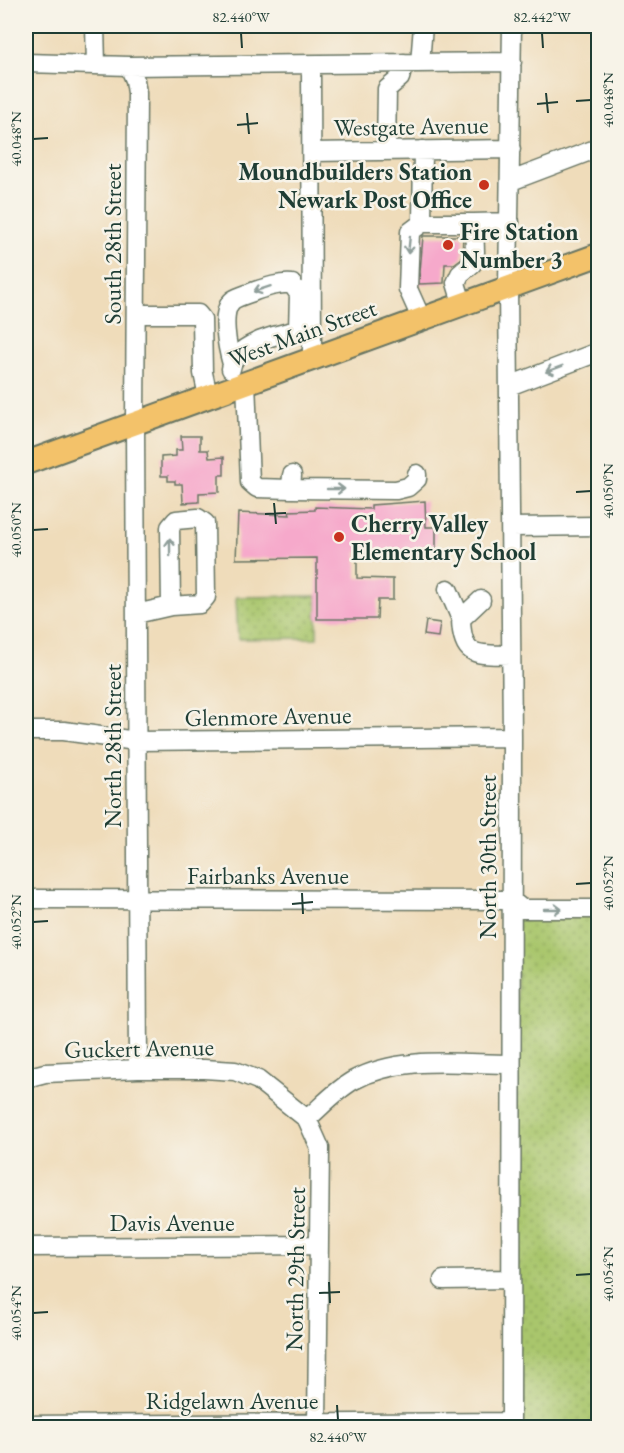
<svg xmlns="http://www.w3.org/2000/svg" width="624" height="1453" font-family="'EB Garamond',serif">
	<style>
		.park { fill: url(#park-dots); stroke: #648250; stroke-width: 1.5 }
		.building { fill: #f6a9cb }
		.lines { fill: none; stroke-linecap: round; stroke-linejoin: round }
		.minor-casing { stroke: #687563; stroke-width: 21 }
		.major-casing { stroke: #687563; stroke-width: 26 }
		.minor { stroke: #fff; stroke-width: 18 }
		.major { stroke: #f3c26a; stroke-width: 22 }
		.oneway { stroke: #8f9e9a }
		.ticks { fill: none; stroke: #1f3d34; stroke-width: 2 }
		.poi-dot { fill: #c8321e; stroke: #f7f3e8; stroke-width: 2 }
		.labels { text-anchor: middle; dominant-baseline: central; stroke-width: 5; stroke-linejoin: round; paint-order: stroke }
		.street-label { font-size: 24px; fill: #1f3d34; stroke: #f7f3e8 }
		.poi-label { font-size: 24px; font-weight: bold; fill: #1f3d34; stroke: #f7f3e8; text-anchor: start }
		.neatline { fill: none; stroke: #1f3d34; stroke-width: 2 }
		.ticks-label { font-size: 15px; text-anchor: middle; fill: #1f3d34 }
	</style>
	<defs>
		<pattern id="park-dots" width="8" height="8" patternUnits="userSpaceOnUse" patternTransform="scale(1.5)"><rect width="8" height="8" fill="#a9c66c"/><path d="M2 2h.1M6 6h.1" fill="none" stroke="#89a25a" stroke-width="1.8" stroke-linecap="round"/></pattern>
	</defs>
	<rect width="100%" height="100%" fill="#f7f3e8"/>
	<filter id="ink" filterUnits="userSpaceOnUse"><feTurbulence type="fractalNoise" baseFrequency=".0167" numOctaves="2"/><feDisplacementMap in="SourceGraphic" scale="12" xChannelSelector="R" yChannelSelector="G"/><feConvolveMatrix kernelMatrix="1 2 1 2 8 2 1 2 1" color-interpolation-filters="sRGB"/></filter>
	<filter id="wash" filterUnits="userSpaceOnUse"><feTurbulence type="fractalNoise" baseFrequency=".008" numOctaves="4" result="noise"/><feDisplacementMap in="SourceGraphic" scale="24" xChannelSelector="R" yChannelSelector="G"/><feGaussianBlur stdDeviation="1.35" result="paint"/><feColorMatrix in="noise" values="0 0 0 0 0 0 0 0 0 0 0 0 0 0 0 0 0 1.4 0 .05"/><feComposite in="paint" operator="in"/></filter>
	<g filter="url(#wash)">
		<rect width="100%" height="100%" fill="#efdcba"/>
		<path class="park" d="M317,596v42l-79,1 -2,-42z
			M517,915h81v512h-83z"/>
		<g id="blocks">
			<path class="building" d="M423,236h40l-1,22 -8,6h-9l-1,19 -25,1z
				M181,436h19v14h8l1,8 15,-1v18h-5v17l-20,1v9l-16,1 -1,-19h-7v-3h-7v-5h-7v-19l15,-1v-6h6z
				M425,501l1,26h10v24l-79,1v26l36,1v21h-15l-1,19h-60v-61l-81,1 2,-46 52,2 -1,-4 26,-1v-3l56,2v-4z
				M426,621l14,2 -2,14 -14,-2z"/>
		</g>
	</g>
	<g filter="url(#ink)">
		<use href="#blocks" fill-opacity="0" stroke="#687563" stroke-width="1.5"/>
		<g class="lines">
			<defs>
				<path id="minor" d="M95,26l1,39
					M26,63l103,3 383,-4
					M420,63l3,-37
					M311,65l1,293
					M129,66l6,14 2,13 -2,330 3,646
					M386,151l1,-62 13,-11 4,-15
					M312,152l199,-3
					M511,181l87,-33
					M422,223l1,-73
					M462,303l-6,-20 4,-9 12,-10 3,-12 -1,-29 36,-1
					M136,314h62l4,5 1,54 5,23
					M421,318l-13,-29 2,-57 12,-9h52
					M232,364c-4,-14 -13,-53 1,-64 6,-4 15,-6 22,-9 12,-4 24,-8 37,-7l7,10 -1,36
					M231,369c3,-28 55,-36 79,-42
					M246,382l4,100 7,6 34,1
					M509,386l89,-34
					M292,475l-1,14 105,1 12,-3 9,-8v-5
					M511,527l87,-1
					M448,589l13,30 20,-19
					M136,614l35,-8 29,-2 6,-7 -1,-74 -7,-5 -22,2 -6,7 1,79
					M461,619c1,40 17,35 50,36
					M26,731h38l72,10 376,-4
					M26,899l485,1
					M511,900l11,9h76
					M26,1078l19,-5 93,-4h66l31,2 23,9 49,39 13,29 -3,276
					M307,1119c16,-14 29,-29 47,-39 47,-25 106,-16 157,-16
					M26,1247l293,-2
					M443,1280l68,-1
					M26,1425l485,-3
					M511,1428l1,-691 -4,-451 4,-260"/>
				<path id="major" d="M26,463l572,-208"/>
			</defs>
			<use href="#minor" class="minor-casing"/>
			<use href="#major" class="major-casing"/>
			<use href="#minor" class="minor"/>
			<use href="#major" class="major"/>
		</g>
		<defs><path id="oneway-shaft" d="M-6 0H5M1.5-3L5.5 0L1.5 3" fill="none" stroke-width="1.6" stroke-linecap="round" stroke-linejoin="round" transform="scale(1.5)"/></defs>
		<g class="oneway">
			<use href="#oneway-shaft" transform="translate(409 245) rotate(96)"/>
			<use href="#oneway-shaft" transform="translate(262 289) rotate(162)"/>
			<use href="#oneway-shaft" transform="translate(554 369) rotate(159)"/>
			<use href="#oneway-shaft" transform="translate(336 489)"/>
			<use href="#oneway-shaft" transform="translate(170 547) rotate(-91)"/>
			<use href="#oneway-shaft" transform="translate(553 909)"/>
		</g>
	</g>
	<path class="ticks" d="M241,33l1,15M542,33l1,15M546,93l2,20M576,101l15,-1M537,104l21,-2M247,113l2,21M237,125l21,-2M33,139l15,-1M576,492l15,-1M274,503l2,21M265,514l21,-1M33,530l15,-1M576,884l15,-1M302,893l1,21M292,904l21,-2M33,922l15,-1M576,1275l15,-1M329,1282l1,21M319,1293l21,-1M33,1313l15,-1M337,1405l1,15"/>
	<g class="poi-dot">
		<circle cx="484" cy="185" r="6"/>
		<circle cx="448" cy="245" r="6"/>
		<circle cx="339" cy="537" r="6"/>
	</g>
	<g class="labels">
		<g class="street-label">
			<text transform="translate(411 126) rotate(-1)">Westgate Avenue</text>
			<text transform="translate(112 244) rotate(-90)">South 28th Street</text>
			<text transform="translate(302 333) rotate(-20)">West Main Street</text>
			<text transform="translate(268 716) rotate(-1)">Glenmore Avenue</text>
			<text transform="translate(112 746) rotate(-90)">North 28th Street</text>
			<text transform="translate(487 857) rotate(-90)">North 30th Street</text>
			<text x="268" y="875">Fairbanks Avenue</text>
			<text transform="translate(139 1048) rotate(-1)">Guckert Avenue</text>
			<text x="172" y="1222">Davis Avenue</text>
			<text transform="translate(295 1269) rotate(-89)">North 29th Street</text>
			<text x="232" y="1400">Ridgelawn Avenue</text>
		</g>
		<g class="poi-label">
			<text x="472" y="171" text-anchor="end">Moundbuilders Station<tspan x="472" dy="28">Newark Post Office</tspan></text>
			<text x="460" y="231">Fire Station<tspan x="460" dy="28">Number 3</tspan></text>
			<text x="351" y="523">Cherry Valley<tspan x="351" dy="28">Elementary School</tspan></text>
		</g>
	</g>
	<rect width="624" height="1453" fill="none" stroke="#f7f3e8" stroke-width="66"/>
	<rect x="33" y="33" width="558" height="1387" class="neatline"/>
	<g class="ticks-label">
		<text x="241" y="22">82.440°W</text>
		<text x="542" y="22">82.442°W</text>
		<text transform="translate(608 100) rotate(-90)" y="5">40.048°N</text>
		<text transform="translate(16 139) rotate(-90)" y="5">40.048°N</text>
		<text transform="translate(608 491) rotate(-90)" y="5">40.050°N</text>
		<text transform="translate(16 530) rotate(-90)" y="5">40.050°N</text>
		<text transform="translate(608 883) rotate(-90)" y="5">40.052°N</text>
		<text transform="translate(16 922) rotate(-90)" y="5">40.052°N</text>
		<text transform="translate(608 1274) rotate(-90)" y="5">40.054°N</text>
		<text transform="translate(16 1313) rotate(-90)" y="5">40.054°N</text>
		<text x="338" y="1442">82.440°W</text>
	</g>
</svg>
